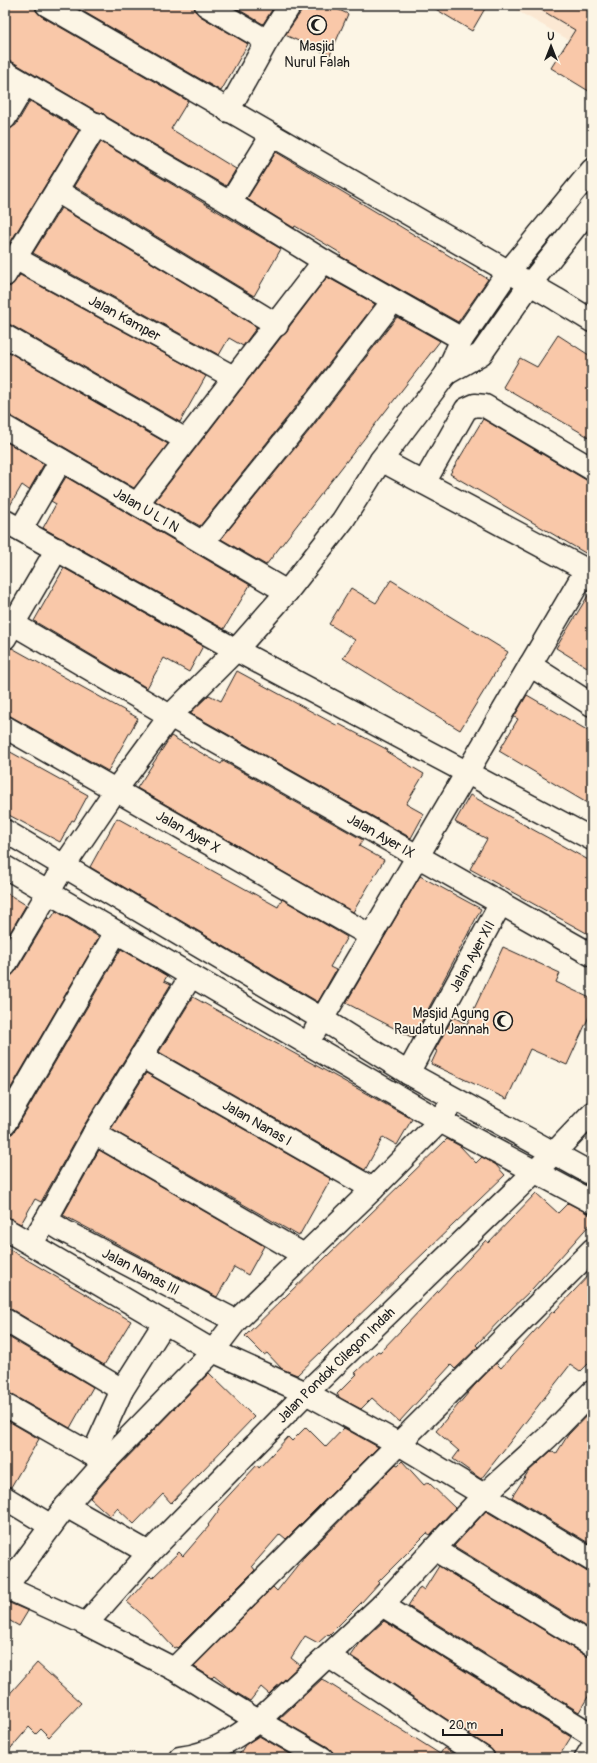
<svg xmlns="http://www.w3.org/2000/svg" width="597" height="1763" font-family="Pangolin,sans-serif">
	<style>
		.built { fill: #fbe8d3 }
		.building { fill: #f9c8a9; stroke: #1c1c1c }
		.lines { fill: none; stroke-linecap: round; stroke-linejoin: round }
		.minor-casing { stroke: #1c1c1c; stroke-width: 25 }
		.minor { stroke: #fcf5e5; stroke-width: 22 }
		.labels { text-anchor: middle; dominant-baseline: central; stroke-width: 3.5; stroke-linejoin: round; paint-order: stroke }
		.poi-label { font-size: 14px; fill: #1c1c1c; stroke: #fcf5e5 }
		.street-label { font-size: 14px; fill: #1c1c1c; stroke: #fcf5e5 }
	</style>
	<rect width="100%" height="100%" fill="#fcf5e5"/>
	<filter id="ink" filterUnits="userSpaceOnUse"><feTurbulence type="fractalNoise" baseFrequency=".025" numOctaves="2"/><feDisplacementMap in="SourceGraphic" scale="8" xChannelSelector="R" yChannelSelector="G"/><feConvolveMatrix kernelMatrix="1 2 1 2 8 2 1 2 1" color-interpolation-filters="sRGB"/></filter>
	<g filter="url(#ink)">
		<path class="built" d="M507,5h85v48z"/>
		<path class="building" d="M12,5h23l1,6 5,5 147,85 -17,28 65,40 -10,17 -119,-69 -4,-4 -5,-1 -87,-51 -6,-1v-44z
			M72,5h122l1,6 5,5 48,28 -27,47z
			M231,5h44l-12,19z
			M302,5h26l20,9 -18,41 -45,-20 16,-23z
			M429,5h58l-15,26z
			M533,5h59v88l-41,-25 24,-38z
			M30,101l49,29 -74,121v-120l11,-6z
			M101,142l180,107 -27,47 -180,-110z
			M276,152l212,127 -30,43 -118,-66 2,-2 -20,-12 -27,-16 -1,2 -47,-29z
			M61,208l196,119 -14,19 -14,-8 -10,17 -186,-102z
			M20,275l186,101 -26,46 -169,-97 -6,-1v-37l6,-1z
			M327,277l48,27 -82,106 -93,116 -45,-25 127,-165 5,-4 2,-5z
			M397,317l43,24 -174,224 -45,-26 92,-113z
			M558,335l34,22v82l-89,-52 17,-29 17,9z
			M5,350l163,94 -34,44 -123,-72 -6,-1z
			M483,419l103,61 6,1v76l-142,-83z
			M5,441l39,23 -15,26 -7,-5 -14,24h-3z
			M66,477l184,108 -26,44 -181,-101 13,-24 -5,-3z
			M64,568l139,78 -14,26 -25,-14 -17,30 -113,-67z
			M391,580l117,72 -48,78 -117,-72 12,-18 -26,-16 22,-36 25,15z
			M592,589v81l-36,-22z
			M12,648l126,70 -30,53 -103,-58v-63z
			M237,671l101,55 1,-2 49,26 -1,2 37,22 -18,30 18,10 -13,24 -221,-125 19,-18 12,6z
			M527,695l65,38v73l-93,-55 19,-32 -4,-2z
			M171,736l50,28 2,-3 140,79 -4,6 25,14 -31,52 -216,-124z
			M5,749l83,46 -14,26 -2,-1 -12,22 -55,-29z
			M470,795l122,67v74l-122,-67 17,-30 -32,-17z
			M117,818l161,89 4,-8 65,38 -17,30 6,3 -18,32 -228,-135z
			M420,876l61,33 -68,129 -67,-35z
			M5,892l21,13 -21,36z
			M56,911l43,26 -94,161v-121l6,-1 5,-5 32,-53 2,2z
			M503,947l57,26 -4,9 36,17v11l-25,55 -37,-16 -23,50 -76,-35 6,-13 -2,-1 18,-33 14,7z
			M121,949l46,27 -3,5 7,3 -88,143 -42,75 -6,-3 -14,25 -16,-7v-82l7,-1 4,-5z
			M193,997l219,122 -15,26 -14,-8 -18,33 -206,-118z
			M146,1073l185,106 -32,57 -188,-107z
			M447,1139l13,7 16,17 6,-6 13,7 10,11 -208,200 -15,-6 -15,-16 -3,2 -19,-19z
			M99,1150l165,96 -16,29 -14,-8 -17,30 -154,-82z
			M536,1193l22,20 10,-10 19,10 5,5v4l-59,66 -28,27 -29,30 2,2 -23,22 -4,-4 -52,57 -27,-24 -11,11 -21,-11 -3,-4 20,-20 -2,-1 23,-22 2,1 25,-26 81,-86 2,3z
			M5,1243l3,2 -1,3 124,73 -27,44 -93,-56 -6,-1z
			M592,1272v88l-12,12 -10,-7 -89,114 -28,-20 6,-8 -23,-20 38,-45 22,-23 5,5 52,-57 1,1z
			M5,1335l88,52 -23,41 -59,-34 -6,-1z
			M209,1373l45,44 -83,86 -8,-9 -29,30 -17,-16 -7,8 -20,-18 24,-27z
			M592,1410v135l-80,-48 16,-25 23,-21 5,3 12,-19z
			M5,1419l34,20 -28,48 -6,-1z
			M306,1427l20,20 18,-19 34,19 -92,92 -6,-5 -28,32 3,4 -78,78 -1,-1 -2,1 -28,-30 -19,-16 23,-26 2,2 27,-26 4,4 26,-30 -1,-1 12,-16 -2,-2 39,-42 2,3 29,-31 4,4z
			M402,1461l22,24 4,-3 27,26 -25,27 -3,-2 -49,49 1,1 -18,20 -32,32 -1,-1 -10,9 -13,-7 -14,22 9,7 -31,29 -8,-7 -11,14 -20,-12 -16,-13 -2,2 -16,-10 -2,-2 79,-79 4,4 27,-34 92,-93 2,1z
			M486,1511l100,60 6,1v58l-138,-84z
			M439,1566l147,90 6,1v33l-13,22 -171,-106 12,-19 4,3z
			M5,1601l23,10 -9,15 -14,-8z
			M384,1621l187,116 -13,21h-63l-1,-6 -4,-4 -139,-92 9,-13z
			M37,1663l44,40 -32,34 -8,-8 -5,5 -7,-7 -24,28v-56z
			M322,1679l118,75 4,-6 16,10h-126l-1,-6 -5,-5 -49,-28z
			M259,1736l38,22h-60l8,-13z"/>
		<g class="lines">
			<defs>
				<g id="minor">
					<path d="M47,5l509,294 36,22"/>
					<path d="M206,5l61,36"/>
					<path d="M5,72l225,131 94,58 138,78"/>
					<path d="M228,111l39,-70 23,-36"/>
					<path d="M5,118l20,-34"/>
					<path d="M57,191l220,134"/>
					<path d="M230,203l42,-68"/>
					<path id="s1" d="M15,258l220,120"/>
					<path d="M5,275l92,-151"/>
					<path d="M5,336l181,104"/>
					<path d="M446,374l35,-20 49,-70 62,-78"/>
					<path id="s2" d="M5,427l282,165"/>
					<path d="M381,460l211,113"/>
					<path d="M424,483l42,-74 9,-4 10,1 107,63"/>
					<path d="M137,504l187,-243"/>
					<path d="M5,521l231,129 356,189"/>
					<path d="M21,529l40,-69"/>
					<path d="M203,542l100,-124 90,-117"/>
					<path id="s3" d="M5,619l165,97 422,239"/>
					<path d="M5,638l52,-89"/>
					<path d="M530,665l62,40"/>
					<path id="s4" d="M5,727l366,209"/>
					<path d="M5,831l317,188 86,54 184,101"/>
					<path d="M5,867l435,254 152,81"/>
					<path d="M5,965l59,-99 51,-75 55,-75 66,-66 51,-58 56,-72 38,-60 65,-86 16,-35 46,-67 84,-102"/>
					<path d="M315,1031l271,-461"/>
					<path id="s5" d="M141,1056l232,133"/>
					<path id="s6" d="M408,1073l93,-170"/>
					<path d="M5,1123l111,-191"/>
					<path d="M94,1133l210,122"/>
					<path id="s7" d="M46,1220l18,11 172,90"/>
					<path d="M5,1229l208,122 93,42 93,51 193,116"/>
					<path d="M32,1243l14,-23 48,-87 97,-157"/>
					<path d="M5,1320l117,70"/>
					<path d="M5,1405l100,57"/>
					<path d="M93,1454l29,-64 43,-68"/>
					<path d="M5,1498l46,28"/>
					<path d="M66,1506l83,47"/>
					<path d="M434,1549l158,96"/>
					<path d="M5,1587l81,37 88,45 84,52 64,37"/>
					<path d="M6,1587l60,-81 39,-44 108,-111 23,-30 137,-132 67,-68 7,-11"/>
					<path d="M382,1605l210,130"/>
					<path id="s8" d="M86,1624l63,-71 157,-160 248,-240 38,-40"/>
					<path d="M328,1656l155,102"/>
					<path d="M174,1669l418,-419"/>
					<path d="M180,1758c31,-4 54,-19 78,-37l124,-116 103,-111 63,-57 44,-45"/>
					<path d="M586,1758l6,-10"/>
				</g>
			</defs>
			<use href="#minor" class="minor-casing"/>
			<use href="#minor" class="minor"/>
		</g>
	</g>
	<defs>
		<symbol id="mosque-ring" viewBox="-11 -11 22 22"><circle r="9.5" fill="#fcf5e5" stroke="#1c1c1c" stroke-width="1.5"/><path d="M3.5-4.9A6 6 0 1 0 3.5 4.9A5 5 0 1 1 3.5-4.9Z" fill="#1c1c1c"/></symbol>
	</defs>
	<g fill-rule="evenodd">
		<use href="#mosque-ring" x="306" y="14" width="22" height="22"/>
		<use href="#mosque-ring" x="492" y="1010" width="22" height="22"/>
	</g>
	<g class="labels">
		<g class="poi-label">
			<text x="317" y="46">Masjid<tspan x="317" dy="16">Nurul Falah</tspan></text>
			<text x="489" y="1013" text-anchor="end">Masjid Agung<tspan x="489" dy="16">Raudatul Jannah</tspan></text>
		</g>
		<g class="street-label">
			<text stroke="none"><textPath href="#s1" startOffset="125">Jalan Kamper</textPath></text>
			<text stroke="none"><textPath href="#s2" startOffset="164">Jalan U L I N</textPath></text>
			<text stroke="none"><textPath href="#s4" startOffset="211">Jalan Ayer X</textPath></text>
			<text stroke="none"><textPath href="#s3" startOffset="434">Jalan Ayer IX</textPath></text>
			<text stroke="none"><textPath href="#s6" startOffset="133">Jalan Ayer XII</textPath></text>
			<text stroke="none"><textPath href="#s5" startOffset="134">Jalan Nanas I</textPath></text>
			<text stroke="none"><textPath href="#s7" startOffset="108">Jalan Nanas III</textPath></text>
			<text stroke="none"><textPath href="#s8" startOffset="360">Jalan Pondok Cilegon Indah</textPath></text>
		</g>
	</g>
	<rect width="597" height="1763" fill="none" stroke="#fcf5e5" stroke-width="20"/>
	<rect x="10" y="10" width="577" height="1743" fill="none" stroke="#1c1c1c" stroke-width="1.5" filter="url(#ink)"/>
	<g transform="translate(551 46)" stroke="#fcf5e5" stroke-width="3" paint-order="stroke">
	<path d="M0-3L7 15L0 10L-7 15Z" fill="#1c1c1c"/>
	<text y="-6" font-size="11" font-weight="bold" text-anchor="middle" fill="#1c1c1c">U</text>
	</g>
	<path d="M443 1729v6h59v-6" fill="none" stroke="#1c1c1c" stroke-width="2"/>
	<text x="449" y="1729" font-size="12" fill="#1c1c1c" stroke="#fcf5e5" stroke-width="3" paint-order="stroke">20 m</text>
</svg>
